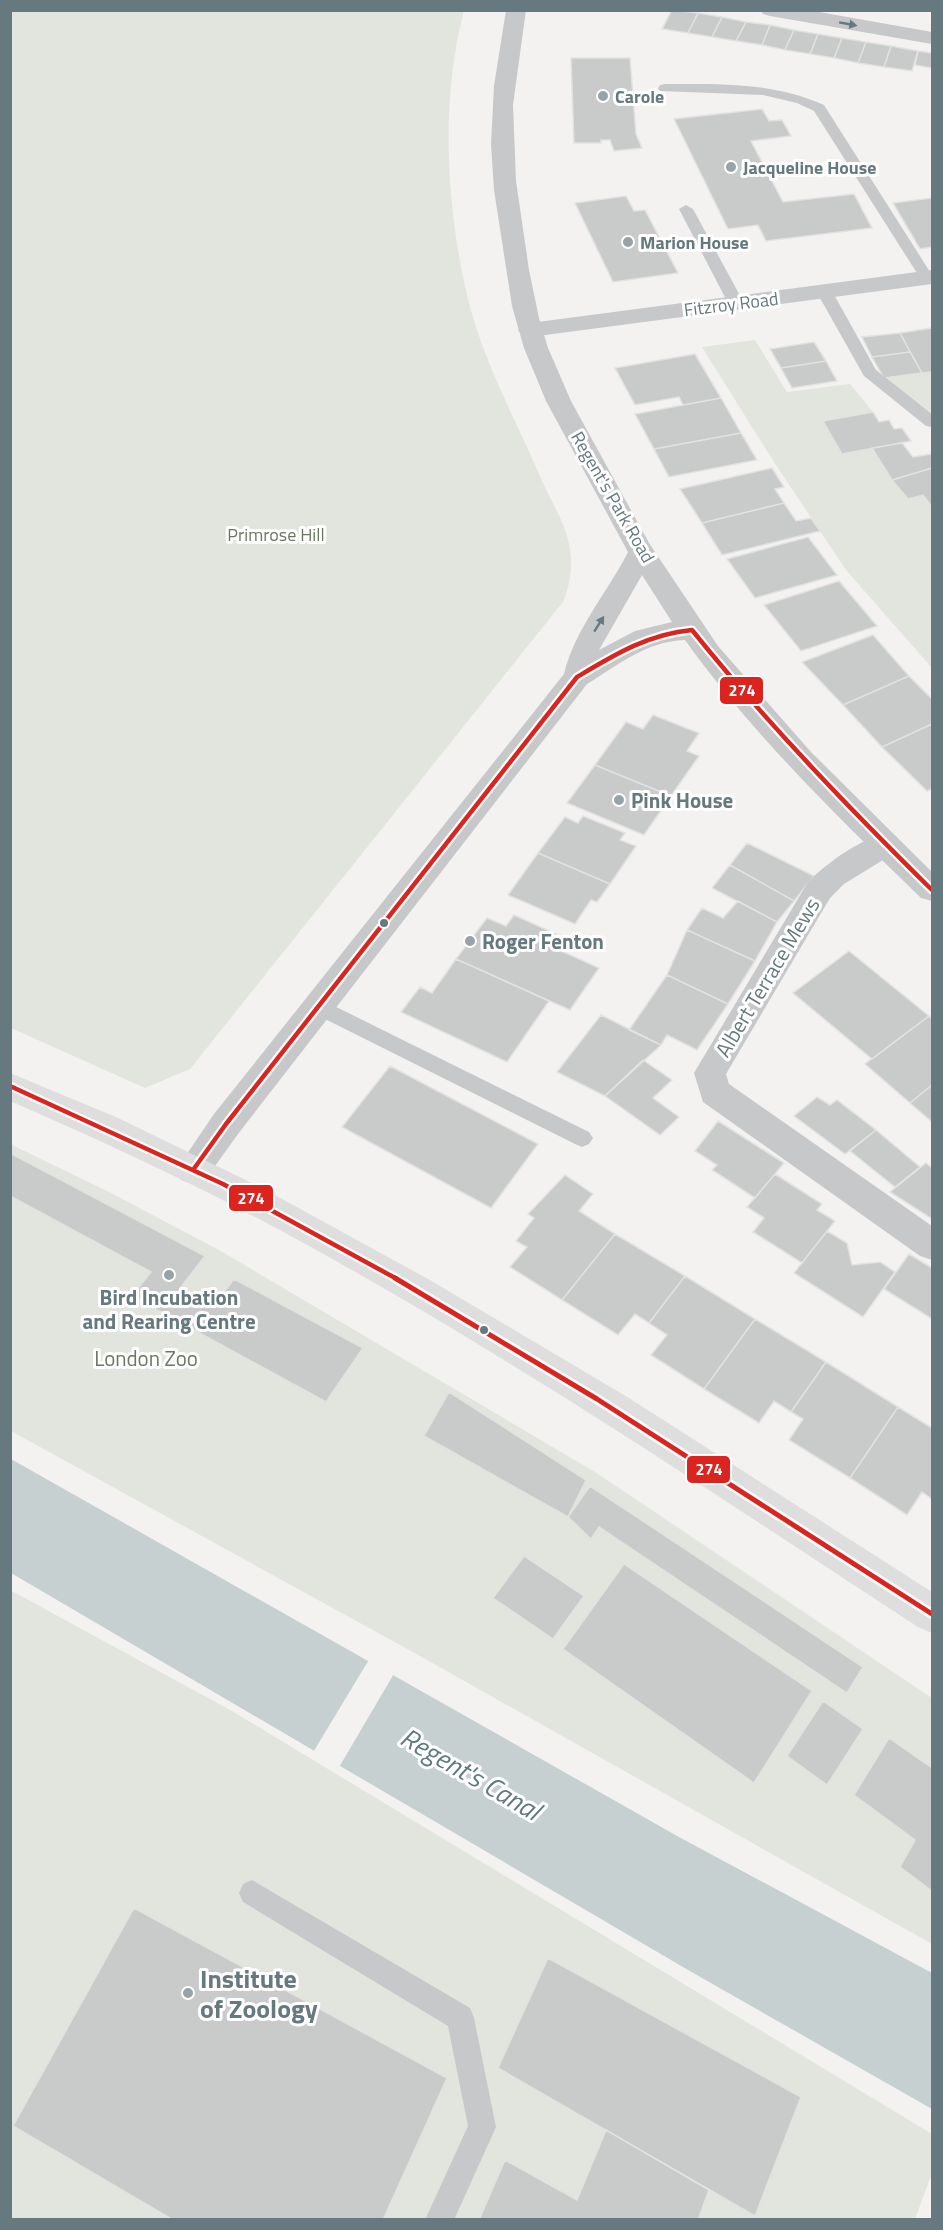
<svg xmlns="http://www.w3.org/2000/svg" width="943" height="2230" font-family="'Titillium Web',sans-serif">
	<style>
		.green { fill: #e2e4de }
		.water { fill: #c6d0d1 }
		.pier { fill: #f3f2f1 }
		.building { fill: #c9caca; stroke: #e2e2e1; stroke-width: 1.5 }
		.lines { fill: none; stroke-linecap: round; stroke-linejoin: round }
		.service { fill: #c7c8c9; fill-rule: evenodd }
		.minor { fill: #c7c8c9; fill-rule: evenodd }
		.tertiary { fill: #c7c8c9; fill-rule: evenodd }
		.primary { fill: #dddedd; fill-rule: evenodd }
		.bus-1-far1-casing { stroke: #fff; stroke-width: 9 }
		.bus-1-casing { stroke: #fff; stroke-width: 10 }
		.bus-1-far1 { stroke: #dc241f; stroke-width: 4.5 }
		.bus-1 { stroke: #dc241f; stroke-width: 5 }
		.oneway { fill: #65797f }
		.poi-dot { fill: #97a3a7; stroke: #fff; stroke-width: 2 }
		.bus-dot { fill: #65797f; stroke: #fff; stroke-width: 2 }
		.labels { text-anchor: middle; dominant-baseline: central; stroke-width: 6; stroke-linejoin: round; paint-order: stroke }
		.far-poi-label { font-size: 18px; font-weight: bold; fill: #65797f; stroke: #fff; text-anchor: start }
		.far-street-label { font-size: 18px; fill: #65797f; stroke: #fff }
		.far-park-label { font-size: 18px; fill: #6b7763; stroke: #fff }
		.poi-label { font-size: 21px; font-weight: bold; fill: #65797f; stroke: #fff; text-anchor: start }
		.street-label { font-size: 21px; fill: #65797f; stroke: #fff }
		.park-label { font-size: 21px; fill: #6b7763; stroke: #fff }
		.near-poi-label { font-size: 26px; font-weight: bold; fill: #65797f; stroke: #fff; text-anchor: start }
		.near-water-label { font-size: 27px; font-style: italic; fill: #607b7d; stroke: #fff }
		.line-badge { stroke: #fff; stroke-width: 2 }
		.badge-label { font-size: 16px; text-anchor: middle; font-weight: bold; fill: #fff }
	</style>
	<rect width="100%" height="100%" fill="#f3f2f1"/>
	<path class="green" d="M11,10l453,1c-23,85 -18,189 1,275 14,68 50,132 77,195 8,18 24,44 27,63 4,20 2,39 -6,58l-373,467 -45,19 -134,-60z
		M755,340l32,52 63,-8 23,28 -50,9 19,32 30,-5 20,31 15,20 16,-4 9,12v161l-86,-98 -74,-111 -70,-112z
		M932,372v41l-48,-35z
		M10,1144l99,48 110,58 376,222 337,226v246l-512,-288 -409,-225z
		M10,1590l222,121 700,423v39l-17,46h-904z"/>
	<path class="water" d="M11,1459l668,378 253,136v136l-244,-139 -677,-397z"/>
	<path class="pier" d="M370,1658l25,14 -57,97 -26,-15z"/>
	<path class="building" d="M672,10l26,3 -10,20 -26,-4z
		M698,13l24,4 -10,20 -24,-4z
		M722,17l24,5 -10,19 -24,-4z
		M746,22l24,3 -8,20 -26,-4z
		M770,25l24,5 -9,20 -23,-5z
		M794,30l24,4 -8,20 -25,-4z
		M818,34l24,4 -8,20 -24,-4z
		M842,38l24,4 -8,21 -24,-5z
		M866,42l25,4 -7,21 -26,-4z
		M891,46l27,5 -6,20 -28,-4z
		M918,51l14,2v15l-17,-3z
		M571,58h59l6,76 6,14 -28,3 -4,-11h-9v3h-27z
		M762,109l7,12 13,-1 9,16 -40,5 32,61 71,-8 18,34 -106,13 -8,-16 -30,4 -54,-110z
		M626,196l8,15 11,-1 33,63 -65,9 -38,-79z
		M932,198v49l-12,2 -27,-46z
		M932,328v44l-10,1 -22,-40z
		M900,333l10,19 -38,5 -10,-20z
		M814,342l12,19 -45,7 -11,-19z
		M910,352l12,21 -38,5 -12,-21z
		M695,354l26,44 -38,7 -4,-8 -44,8 -20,-37z
		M826,361l11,20 -45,7 -11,-20z
		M721,398l20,35 -87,16 -19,-35z
		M873,412l6,10 10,-2 5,9 8,-1 9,13 -69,13 -19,-33z
		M741,433l16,27 -88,17 -15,-28z
		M902,443l11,14 19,-3v14l-40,12 -20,-32z
		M772,468l12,19 -9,2 9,14 -82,20 -22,-34z
		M932,468v39l-9,-12 -15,4 -16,-19z
		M784,503l12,18 15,-3 9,13 -98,24 -20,-32z
		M808,537l29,38 -82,23 -28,-39z
		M839,581l38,45 -76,25 -37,-46z
		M873,635l36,41 -66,29 -41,-43z
		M909,676l23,23v25l-50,23 -39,-42z
		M653,715l46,18 -12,18 12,5 -28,40 -76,-31 31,-43 17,7z
		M932,724v65l-5,2 -45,-44z
		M595,765l76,31 -27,39 -77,-32z
		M583,816l42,17 -5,7 16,6 -26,38 -72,-31 27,-36 13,6z
		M747,843l67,33 -20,25 -64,-36z
		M538,853l72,31 -13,18 -6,-2 -16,24 -67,-29z
		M730,865l64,36 -17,21 -65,-34z
		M738,901l39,21 -22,39 -68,-31 15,-22 21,10z
		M514,915l42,19 -8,11 51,23 -29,42 -114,-51 31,-41 19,8z
		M687,930l68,31 -27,43 -61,-29z
		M849,951l80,65 -57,43 -79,-66z
		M456,959l93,42 -42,61 -106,-50 19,-25 12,6z
		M667,975l61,29 -31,46 -30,-15 -6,10 -32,-15z
		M601,1015l60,30 -56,51 -48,-24z
		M929,1016l3,3v66l-22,18 -45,-39z
		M643,1060l29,20 -19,18 26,19 -19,18 -55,-39z
		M390,1066l148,78 -47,64 -149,-81z
		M932,1085v37l-22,-19z
		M817,1097l13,8 7,-5 39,30 -31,24 -51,-38z
		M718,1121l66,42 -29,35 -43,-28 5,-5 -22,-14z
		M876,1130l44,37 -25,20 -45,-36z
		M10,1153l195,103 -24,31 33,18 20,-26 129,69 -37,54 -194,-106 19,-24 -141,-76z
		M926,1163l6,5v51l-42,-27z
		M775,1174l47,30 -5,6 18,11 -33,42 -49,-31 11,-14 -17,-11z
		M565,1175l28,19 -14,17 36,23 -53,66 -52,-33 17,-20 -11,-6 18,-23 -6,-4z
		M827,1231l20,12 5,22 28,-3 15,10 -32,45 -69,-44z
		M615,1234l70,42 -36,47 -14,-9 -17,21 -56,-35z
		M909,1254l23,14v51l-48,-30z
		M685,1276l70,43 -51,70 -53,-34 16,-20 -18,-12z
		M755,1319l71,43 -35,50 -17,-11 -15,22 -55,-34z
		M826,1362l72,45 -48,71 -61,-38 14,-21 -12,-7z
		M449,1392l137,88 -18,37 -144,-81z
		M898,1407l34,21v71l-10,-7 -15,23 -57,-37z
		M590,1486l273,181 -16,26 -248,-166 -8,12 -23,-22z
		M524,1556l60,40 -31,43 -60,-41z
		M624,1564l188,127 -58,92 -191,-134z
		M823,1701l40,28 -36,56 -40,-29z
		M889,1738l43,30v123l-32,-24 15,-27 -61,-45z
		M134,1908l313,170 -64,142h-210l-160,-94z
		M548,1958l253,139 -46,119 -257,-148z
		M606,2130l103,60 -11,30h-219l26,-60 72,40z"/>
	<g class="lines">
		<path class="service" d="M665,84c55,0 108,-2 159,21l108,170v6h-10l-108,-170 -17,-8 -34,-8 -103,-4 -2,-3 2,-3z
			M686,205l7,4 51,94 -3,3h-10l-3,-3 -49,-94z
			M824,286l8,5 44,79 56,44v13l-6,-1 -62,-50 -48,-85z
			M318,998l271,134 4,6 -4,6 -7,3 -7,-3 -264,-132 -3,-6 3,-6z
			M252,1880l218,128 4,10 22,109 -42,93h-29l43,-94 -20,-100 -205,-124 -4,-9 4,-9z"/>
		<path class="minor" d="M760,10h48l124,22v12l-162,-28 -7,-2z
			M932,270v14l-402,53 -8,-2 -4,-5 4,-5 8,-2z
			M885,833l11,3 4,8 -4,8 -52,32 -14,14 -104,176 3,10 203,142v34l-12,-4 -217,-154 -9,-29 114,-191c20,-20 50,-41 77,-49z"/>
		<path class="tertiary" d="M506,10h20l-13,95 3,76 13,89 10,48 9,30 23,53 78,142 69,103 93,106 121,120v29l-11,-3c-83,-81 -168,-163 -236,-258 -38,1 -67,25 -98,44l-349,450 -33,46 -12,4 -12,-4 -5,-10 38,-56 350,-440c11,-45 43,-81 64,-122l-82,-151 -22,-53 -12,-42 -18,-116 -3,-46 3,-58zM642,575l30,47 -37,9 -36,19z"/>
		<path class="primary" d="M10,1073l108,45 146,71 164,90 201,119 303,194v41l-14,-6c-222,-145 -443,-295 -678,-418 -75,-39 -152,-74 -230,-108z"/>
		<defs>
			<path id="bus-1-far1" d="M10,1086l213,98 174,95
				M193,1170l33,-46 351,-447c37,-22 71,-43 115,-47 74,92 156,177 240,260"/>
			<path id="bus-1" d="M395,1278l202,121 335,215"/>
		</defs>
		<use href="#bus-1-far1" class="bus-1-far1-casing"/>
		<use href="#bus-1" class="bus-1-casing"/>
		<use href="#bus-1-far1" class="bus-1-far1"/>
		<use href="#bus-1" class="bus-1"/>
	</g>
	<defs><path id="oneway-solid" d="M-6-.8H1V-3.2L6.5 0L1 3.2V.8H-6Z" transform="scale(1.5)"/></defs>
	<g class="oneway">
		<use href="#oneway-solid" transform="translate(848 24) rotate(10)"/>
		<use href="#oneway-solid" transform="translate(599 624) rotate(-58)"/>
	</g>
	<g class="poi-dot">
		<circle cx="603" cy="96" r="6"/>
		<circle cx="731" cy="167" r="6"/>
		<circle cx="628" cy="242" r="6"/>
		<circle cx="619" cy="800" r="6"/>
		<circle cx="470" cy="941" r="6"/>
		<circle cx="169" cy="1275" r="6"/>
		<circle cx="188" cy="1993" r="6"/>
	</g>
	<g class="bus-dot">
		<circle cx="384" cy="923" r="5"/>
		<circle cx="484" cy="1330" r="5"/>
	</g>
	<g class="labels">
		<g class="far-poi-label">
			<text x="615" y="96">Carole</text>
			<text x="743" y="167">Jacqueline House</text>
			<text x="640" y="242">Marion House</text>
		</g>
		<g class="far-street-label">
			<text transform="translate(731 304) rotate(-7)">Fitzroy Road</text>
			<text transform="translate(613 497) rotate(60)">Regent's Park Road</text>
		</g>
		<g class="far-park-label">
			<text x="276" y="534">Primrose Hill</text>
		</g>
		<g class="poi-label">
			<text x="631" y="800">Pink House</text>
			<text x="482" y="941">Roger Fenton</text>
			<text x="169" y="1297" text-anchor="middle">Bird Incubation<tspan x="169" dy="24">and Rearing Centre</tspan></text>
		</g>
		<g class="street-label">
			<text transform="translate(767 977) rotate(-59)">Albert Terrace Mews</text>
		</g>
		<g class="park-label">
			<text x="146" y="1358">London Zoo</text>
		</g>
		<g class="near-poi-label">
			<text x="200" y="1978">Institute<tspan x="200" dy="30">of Zoology</tspan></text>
		</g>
		<g class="near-water-label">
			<text transform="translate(471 1773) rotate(30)">Regent's Canal</text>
		</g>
	</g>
	<g class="line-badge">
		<rect x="719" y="676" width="45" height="29" rx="6" fill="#dc241f"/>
		<rect x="228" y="1184" width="46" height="28" rx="6" fill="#dc241f"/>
		<rect x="686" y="1455" width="45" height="29" rx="6" fill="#dc241f"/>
	</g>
	<g class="badge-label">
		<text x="742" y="696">274</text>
		<text x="251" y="1204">274</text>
		<text x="709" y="1475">274</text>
	</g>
	<rect width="943" height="2230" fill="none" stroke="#65797f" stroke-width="24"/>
</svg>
